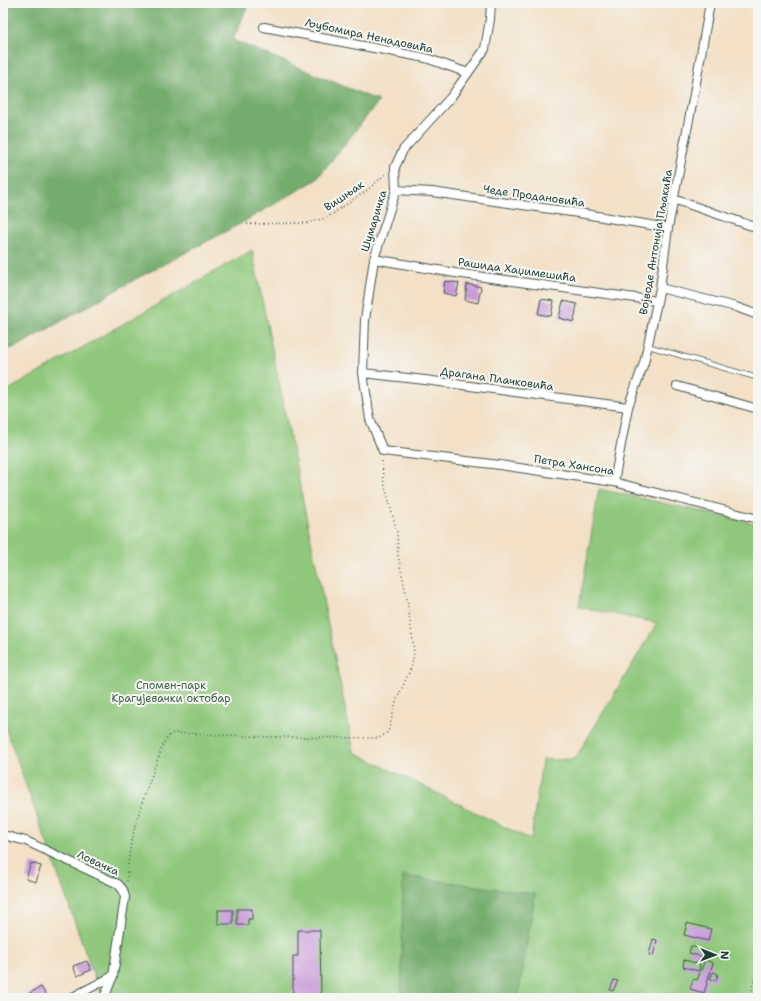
<svg xmlns="http://www.w3.org/2000/svg" width="761" height="1001" font-family="'Shantell Sans',sans-serif">
	<style>
		.green { fill: #8fc87c; stroke: #578258 }
		.forest { fill: #73ac6c; stroke: #497450 }
		.building { fill: #c799d9 }
		.lines { fill: none; stroke-linecap: round; stroke-linejoin: round }
		.service-casing { stroke: #3f554a; stroke-width: 5.5 }
		.minor-casing { stroke: #3f554a; stroke-width: 10 }
		.path { stroke: #3f554a; stroke-width: 1.5; stroke-dasharray: 1 3; stroke-linecap: butt }
		.service { stroke: #fff; stroke-width: 4 }
		.minor { stroke: #fff; stroke-width: 8 }
		.labels { text-anchor: middle; dominant-baseline: central; stroke-width: 4; stroke-linejoin: round; paint-order: stroke }
		.street-label { font-size: 11px; fill: #1f3d34; stroke: #f6f6f2 }
		.park-label { font-size: 11px; fill: #3b6046; stroke: #f6f6f2 }
	</style>
	<rect width="100%" height="100%" fill="#f6f6f2"/>
	<filter id="ink" filterUnits="userSpaceOnUse"><feTurbulence type="fractalNoise" baseFrequency=".025" numOctaves="2"/><feDisplacementMap in="SourceGraphic" scale="8" xChannelSelector="R" yChannelSelector="G"/><feConvolveMatrix kernelMatrix="1 2 1 2 8 2 1 2 1" color-interpolation-filters="sRGB"/></filter>
	<filter id="wash" filterUnits="userSpaceOnUse"><feTurbulence type="fractalNoise" baseFrequency=".012" numOctaves="4" result="noise"/><feDisplacementMap in="SourceGraphic" scale="16" xChannelSelector="R" yChannelSelector="G"/><feGaussianBlur stdDeviation="0.9" result="paint"/><feColorMatrix in="noise" values="0 0 0 0 0 0 0 0 0 0 0 0 0 0 0 0 0 1.4 0 .05"/><feComposite in="paint" operator="in"/></filter>
	<g filter="url(#wash)">
		<rect width="100%" height="100%" fill="#f3e0c6"/>
		<path class="green" d="M252,250l102,502 177,88 11,-80 33,-1 82,-136 -78,-16 20,-118 159,35v474h-656l-99,-277v-328z"/>
		<path class="forest" d="M3,3h246l-16,37 146,61 -63,79 -76,44 -106,56 -116,66 -15,5z
			M403,876l132,18 -17,104h-117z"/>
		<g id="blocks">
			<path class="building" d="M445,281l14,2 -3,13 -13,-3z
				M467,284l14,3 -3,16 -13,-3z
				M541,299l13,2 -3,15 -13,-2z
				M563,301l14,3 -3,18 -15,-4z
				M31,863l10,3 -5,16 -10,-3z
				M237,909h15v10h-4v6h-11z
				M218,910h15v14h-15z
				M687,923l24,6 -3,12 -24,-6z
				M298,930h22l1,68h-28v-42h5z
				M653,939l4,1 -4,16 -4,-1z
				M691,946l17,5 -2,7 -17,-5z
				M684,960l16,4 -1,7 -16,-4z
				M705,960l8,3 -9,30 -14,-4 3,-10 4,1z
				M87,961l4,9 -14,6 -4,-10z
				M713,972l5,2 -2,7 -6,-2z
				M614,980l4,1 -5,10 -3,-1z
				M41,987l7,11h-18l-2,-4z"/>
		</g>
	</g>
	<g filter="url(#ink)">
		<use href="#blocks" fill-opacity="0" stroke="#3f554a" stroke-width="1"/>
		<g class="lines">
			<defs>
				<path id="service" d="M648,346l110,32"/>
				<path id="minor" d="M491,3l-1,16 -5,30 -34,48 -48,53 -8,17 1,23 -22,69 -9,61 -2,53 7,46 13,32 117,14 114,17 144,37
					M264,27l162,31 42,15
					M396,190l36,2 153,22 83,14
					M673,199l85,29
					M374,259l81,14 202,28
					M660,288l76,19 22,8
					M363,373l62,7 203,27
					M677,386l81,23
					M614,482l14,-75 16,-44 16,-75 8,-60 26,-134 16,-91
					M3,835l23,6 92,43 5,6 2,7 -12,79 -9,22
					M71,998l42,-22"/>
			</defs>
			<use href="#service" class="service-casing"/>
			<use href="#minor" class="minor-casing"/>
			<path class="path" d="M247,224l61,-1 20,-6 38,-26 21,-18
				M127,881c1,-48 20,-92 36,-136 2,-5 5,-9 10,-12l98,4 108,1 9,-6 9,-33 15,-33 2,-15 -7,-53 -9,-42 -1,-24 -14,-53 -1,-20
				M750,998l8,-36"/>
			<use href="#service" class="service"/>
			<use href="#minor" class="minor"/>
		</g>
	</g>
	<g class="labels">
		<g class="street-label">
			<text transform="translate(369 36) rotate(12)">Љубомира Ненадовића</text>
			<text transform="translate(344 196) rotate(-34)">Вишњак</text>
			<text transform="translate(534 196) rotate(8)">Чеде Продановића</text>
			<text transform="translate(374 221) rotate(-73)">Шумаричка</text>
			<text transform="translate(656 242) rotate(-80)">Војводе Антонија Пљакића</text>
			<text transform="translate(517 270) rotate(8)">Рашида Хаџимешића</text>
			<text transform="translate(497 379) rotate(8)">Драгана Плачковића</text>
			<text transform="translate(574 465) rotate(9)">Петра Хансона</text>
			<text transform="translate(98 863) rotate(25)">Ловачка</text>
		</g>
		<g class="park-label">
			<text x="171" y="685">Спомен-парк<tspan x="171" dy="13">Крагујевачки октобар</tspan></text>
		</g>
	</g>
	<rect width="761" height="1001" fill="none" stroke="#f6f6f2" stroke-width="16"/>
	<g transform="translate(715 955) rotate(91)" stroke="#f6f6f2" stroke-width="3" paint-order="stroke">
	<path d="M0-3L7 15L0 10L-7 15Z" fill="#1f3d34"/>
	<text y="-6" font-size="11" font-weight="bold" text-anchor="middle" fill="#1f3d34">N</text>
	</g>
</svg>
